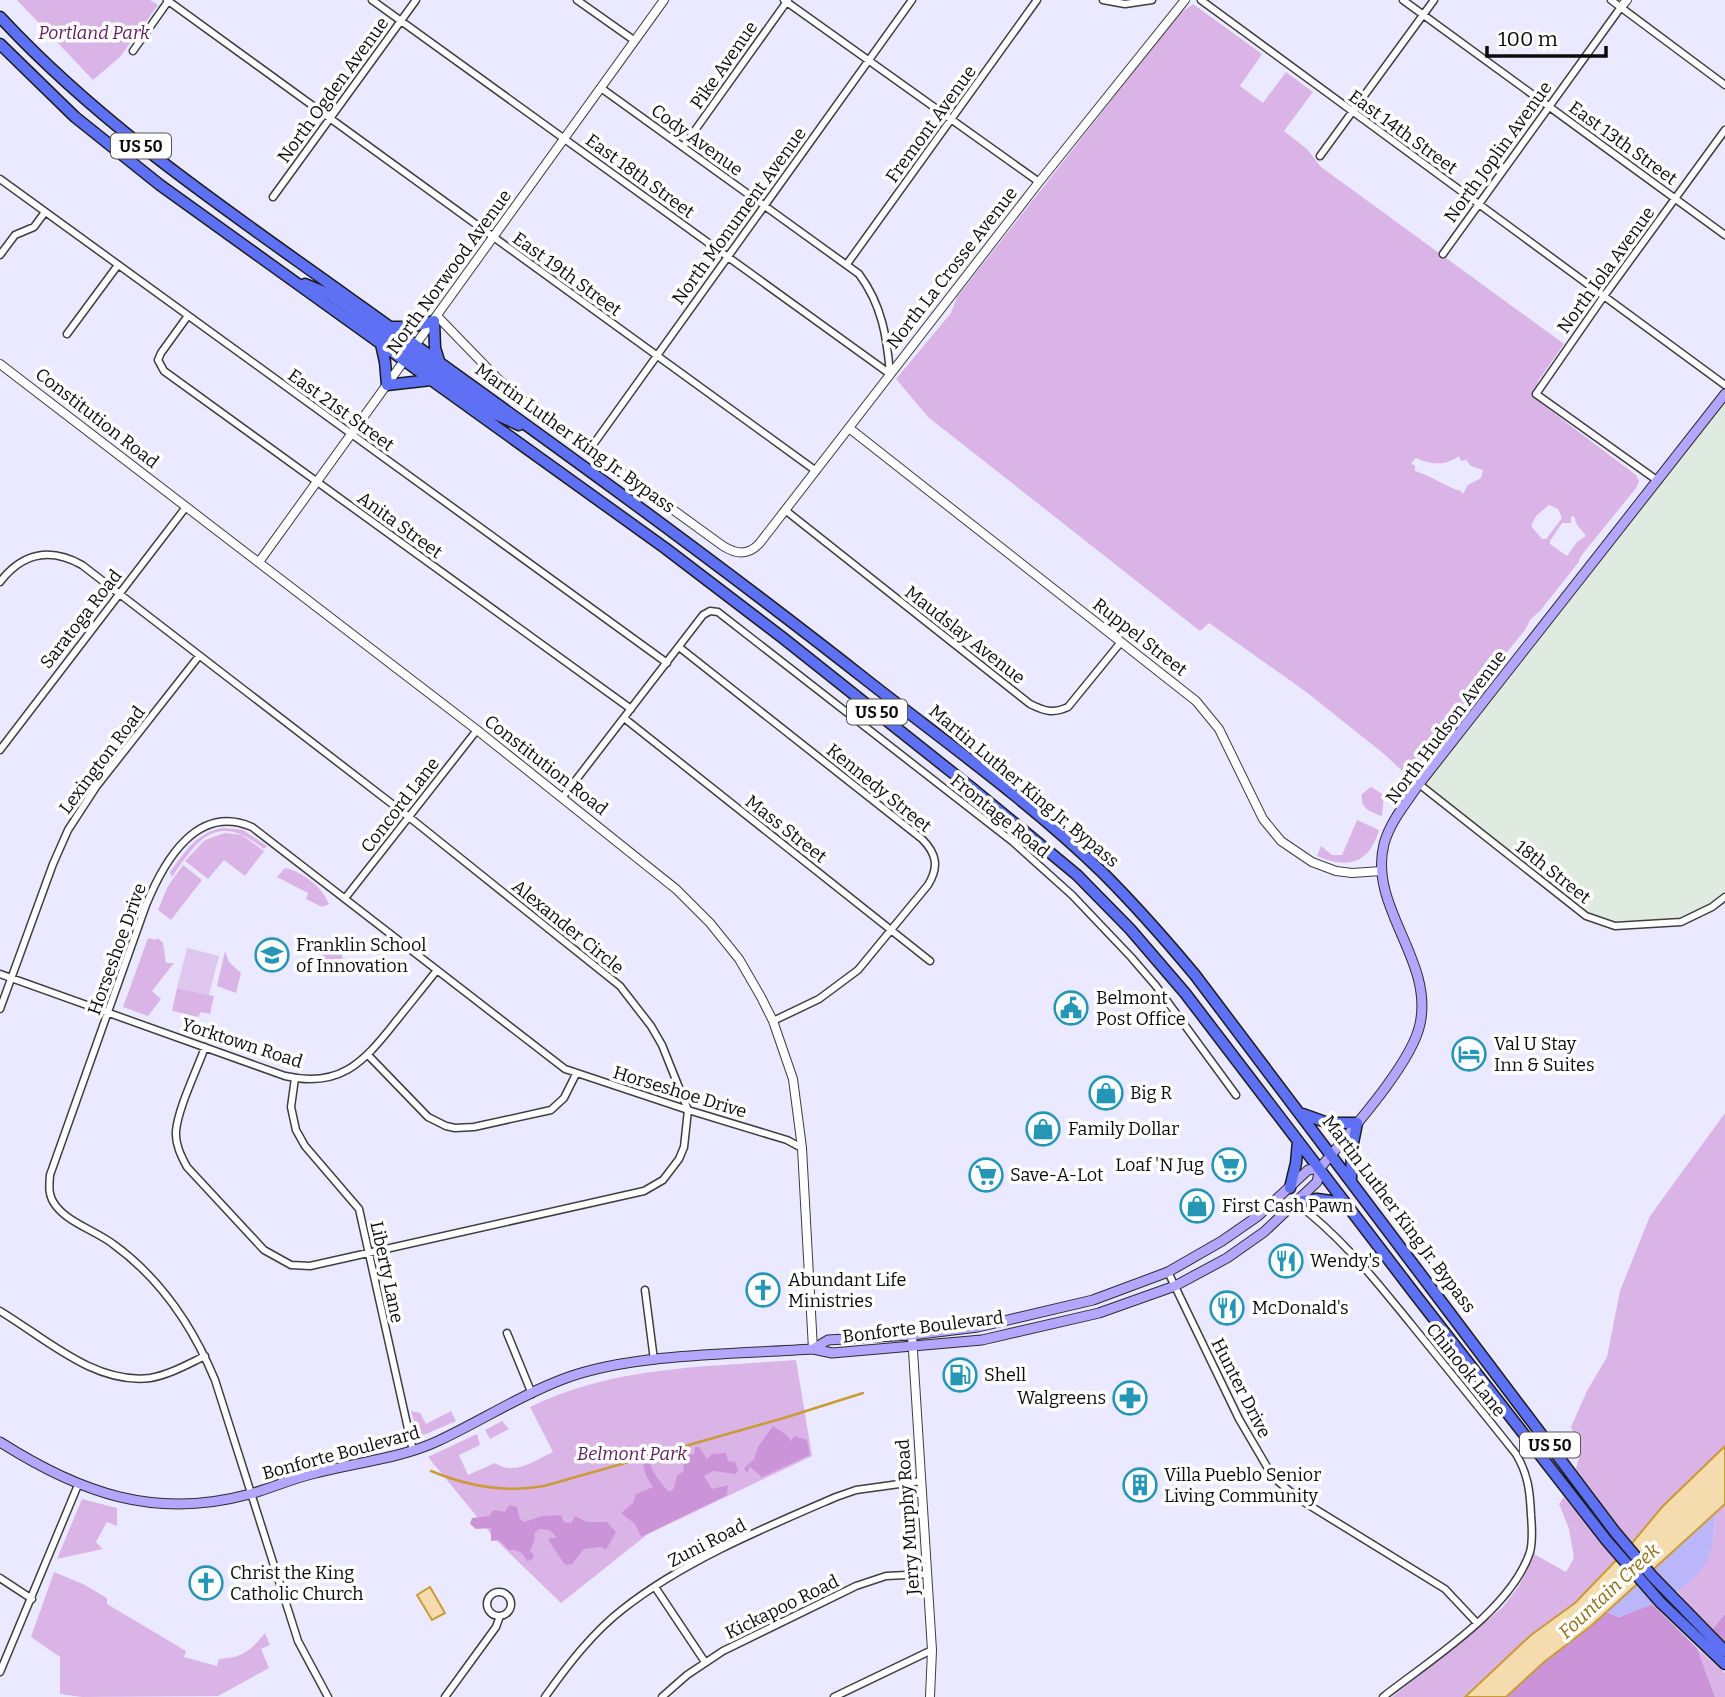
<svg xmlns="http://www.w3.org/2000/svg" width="1725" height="1697" font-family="Bitter,serif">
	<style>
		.industrial { fill: #dfeae1 }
		.green { fill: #dbb4e7; fill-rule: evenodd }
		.forest { fill: #cc94d8 }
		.sand { fill: #bab6f9 }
		.pitch { fill: #dfc6ef }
		.water { fill: #f5dcaf; stroke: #ca9b37; stroke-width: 2 }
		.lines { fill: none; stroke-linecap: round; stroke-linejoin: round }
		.stream { stroke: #ca9b37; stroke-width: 2.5 }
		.minor-casing { stroke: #3e3e3e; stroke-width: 9 }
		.tertiary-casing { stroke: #3e3e3e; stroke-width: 10 }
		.secondary-casing { stroke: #2d2d2d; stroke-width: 11 }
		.trunk-casing { stroke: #1c1c1c; stroke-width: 13 }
		.minor { stroke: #fff; stroke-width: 6 }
		.tertiary { stroke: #fff; stroke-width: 8 }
		.secondary { stroke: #b4a5fe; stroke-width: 9 }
		.trunk { stroke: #5e70f4; stroke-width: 10 }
		.labels { text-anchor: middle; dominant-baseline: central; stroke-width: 7; stroke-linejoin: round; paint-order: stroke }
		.shield { fill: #fff; stroke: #545454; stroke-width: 2 }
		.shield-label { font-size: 16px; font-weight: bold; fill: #0b0b0b }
		.park-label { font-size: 18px; font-style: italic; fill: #601d5c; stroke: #fff }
		.street-label { font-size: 18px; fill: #0b0b0b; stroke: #fff }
		.poi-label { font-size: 18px; fill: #0b0b0b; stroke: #fff; text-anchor: start }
		.water-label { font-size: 19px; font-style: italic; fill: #926f17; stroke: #fff }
	</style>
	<rect width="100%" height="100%" fill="#ebe9ff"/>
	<path class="industrial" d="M1725,394v503l-44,25 -66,4 -29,-10 -167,-132z"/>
	<path class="green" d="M17,0h133l8,5 -38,52 -27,23z
		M1193,4l69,50 -22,32 23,17 23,-31 27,20 -29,39 23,18 14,18 243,177 -26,37 -4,15 9,9 93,70 3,6 -3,7 -55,68 -3,7 -38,48 -10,9 -5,10 -76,93 -39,55 -26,-24 -79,-63 -96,-68 -9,8 -272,-214 -32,-38 55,-66 6,-16 222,-283zM1459,456l2,5 5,-1 5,6 12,4 -2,8 -13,7 -5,9 -2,-3c-13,-3 -31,-16 -46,-20v-5l-4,-3 5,-5c14,7 31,8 43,-2zM1549,505l9,4 4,9 -16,21h-4l-11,-13 5,-10zM1574,516l3,9 9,11 -9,6 -10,14 -17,-12v-3l12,-18h9v-6z
		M1371,787l13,8 -2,21c-11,-4 -22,-7 -20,-22z
		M1357,820l22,10c-10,34 -31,39 -62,26l4,-10 11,9h10z
		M223,828l20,2 24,16 -3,3c-45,-37 -65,-13 -92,28l-2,-5c15,-20 27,-40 53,-44z
		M225,833l17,2 22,16 -19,25 -21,-16 -16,19 -23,-18 20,-21z
		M183,865l19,15 -31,40 -13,-10 10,-24z
		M285,868c17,3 38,20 44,36l-7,3 -16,-8 2,-6 -31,-16z
		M148,938l8,2 2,-2 5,5 3,20h8l-22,28 9,8 -13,17 -25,-9z
		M326,941c14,5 20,11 14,26l-21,-8z
		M225,951l4,11 12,11 -5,20 -19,-7z
		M177,988l37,8 -4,18 -9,-2 -3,5 -26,-6z
		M1725,1113v333l-63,61 -34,41 -53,55 -44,32 -66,62h-73l110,-89 17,-22 15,-32 32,18 8,-14 -5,-29 -10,-25 5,-7 39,48 17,-17 -44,-59 5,-19 -10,-23 16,-36 20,-34 13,-66 30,-75z
		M796,1360l16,96 -164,78 -87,69 -64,-62 -69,-84 49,-23 3,11 -21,10 9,20 27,-12c20,13 38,-2 58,-11l-23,-45c83,-41 175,-40 266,-47z
		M411,1411l9,2 6,11 25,-13 5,10 -37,16z
		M502,1421l7,8 -19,10 -5,-9z
		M82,1499l35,9v18l-10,-4 -11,20 7,7 -46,10z
		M1725,1504v110l-14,17 -35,-41 11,-7 27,-47 1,-23z
		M54,1572l29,12 24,14v6l79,47 -2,6 33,9 2,-7c24,-2 30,-7 46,-26l5,12 -9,4 8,19 -51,28 -136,1 -22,-3v-37l-29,-20z
		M1697,1648l28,25v24h-10z"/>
	<path class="forest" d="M773,1426l15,10 2,5 5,-5 12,4 3,15 -48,22 -12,-10 -3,6 -3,-5 10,-9 4,-12z
		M695,1447h4l8,12 5,-5 14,-1 2,8 7,1 3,8 -2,4 -23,-3 -9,5 8,13 16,-4 -1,10 -86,42 -6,-13 -14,-11 12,-10 3,-9 17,-7 -7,-11 -3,-11 7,-2c2,9 11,20 18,28h3l3,-3 3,-13 6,-3 2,-17 9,-1z
		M509,1505l8,2 3,12 4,3 18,-6 19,-1 3,7 7,1 4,-7 12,6h20l9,10 -10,18 -5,-3 -17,2 -12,15 -7,1 -16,-24v-3h7c-3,-8 -9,-9 -17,-9l-5,5 1,5 -5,12 4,4 -2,5 -5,1c-5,-9 -8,-11 -18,-11l-10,-10 -8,1v-13l-15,1 -6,-5 2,-6 17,-2 5,-6 11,2z
		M1652,1604l45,44 18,49h-209l38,-35 62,-50 13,5z
		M1725,1614v29l-14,-12z"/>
	<path class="sand" d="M1715,1513c-1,18 -1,39 -12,54 -18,26 -56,40 -84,50l-13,-5z"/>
	<path class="pitch" d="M187,948l32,8 -10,39 -32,-7z"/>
	<path class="water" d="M1725,1446v58l-134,122 -47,36 -38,35h-41l66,-62 44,-32 53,-55 34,-41z
		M430,1587l15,26 -13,7 -15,-25z"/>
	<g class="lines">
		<path class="stream" d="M431,1471c36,15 74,22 113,15l240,-68 79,-25"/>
		<defs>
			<path id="minor" d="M167,0l649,471
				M372,0l518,374
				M577,0l58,41
				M784,0l255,182
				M1103,0l22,4 27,-4
				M1201,0l524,385
				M1403,0l322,235
				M1611,0l114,85
				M133,51l36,-51
				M601,88l258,186c23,31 28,63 31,100
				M683,147l105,-147
				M1320,156l114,-156
				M0,179l667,484
				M273,197l143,-197
				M1443,254l178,-247
				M0,255l15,-20 19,-8 11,-15
				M847,264l190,-264
				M187,317l-26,36 -3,7 6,11 467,338
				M67,334l51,-69
				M590,449l322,-449
				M1658,481l-122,-87 68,-98 121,-166
				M785,510l245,194c14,7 23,10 38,3l53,-65
				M0,582c22,-29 50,-35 82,-17l327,252 211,169 31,40 11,19 26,65 -4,37 -5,12 -16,21 -19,11 -334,75 -19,-1 -27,-15 -77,-83c-6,-11 -12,-23 -11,-36 2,-23 21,-61 29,-84
				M679,647l243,192c15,15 17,28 6,46l-70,85 -39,29 -46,22
				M624,718l306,243
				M0,750l186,-243
				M1419,784l167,132 29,10 66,-4 31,-15 13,-10
				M562,798l141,-183 7,-4 8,1 295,230 59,53 59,62 25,29 80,109
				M346,897l131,-167
				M0,974l285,102c54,12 77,-12 108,-51 15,-19 30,-37 44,-55
				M0,1009l53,-145 15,-34 28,-43 103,-131
				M368,1055l60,62 18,9 9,2 19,-1 77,-17 13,-12 12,-24
				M295,1078l-4,29 5,23 9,16 54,63 54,242
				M1296,1203c46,34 79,77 115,121 35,43 70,86 105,130 12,20 14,37 15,61 1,12 2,26 -1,37 -19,58 -100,108 -147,145
				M1168,1272l71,147 34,58 26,22 146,90 32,34
				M645,1290l9,70
				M0,1311c45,27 95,74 150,67 19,-3 38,-14 55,-22
				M507,1333l25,61
				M0,1578l32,21
				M655,1587l50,75
				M487 1604a12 12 0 1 1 24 0a12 12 0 1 1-24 0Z
				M0,1672l78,-187
				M328,1697l-30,-56 -83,-261c-22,-53 -55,-102 -102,-136 -17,-13 -44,-21 -57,-38 -8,-10 -7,-19 -6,-31l96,-270c18,-44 51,-102 106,-78l313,242 123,41 99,30 15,8
				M445,1697l51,-70 4,-11
				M545,1697c22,-31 47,-64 78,-88 61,-48 141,-81 213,-112l20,-7 65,-9
				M662,1697l25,-22 36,-24 133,-65 30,-10 41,-2
				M834,1697l98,-47"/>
			<path id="tertiary" d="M1621,7l6,-7
				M437,316l60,62 29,25 197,143c13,8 24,10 36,-2l280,-362 146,-182
				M0,364l477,366 199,159 34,34 29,36 22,38 12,24 20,58 9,69 11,201
				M849,428l347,273 23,28 44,90 18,22 31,21 24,9 16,2 29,-2
				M259,562l405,-562
				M912,1335l20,315 -2,47"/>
			<path id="secondary" d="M813,1349l15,-9 84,-5 66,-8 115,-27 75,-28 54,-31 36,-25 50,-46 12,-2
				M0,1442c80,51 155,78 250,52 22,-6 43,-16 66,-21 41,-11 83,-14 122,-32 43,-20 84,-47 128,-63 69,-25 172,-24 247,-29l19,4 150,-13 117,-27 76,-27 52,-28 37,-26 53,-50 3,-14c27,-33 92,-104 100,-144 14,-64 -52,-117 -36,-180 6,-22 22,-41 35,-60l306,-390"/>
			<path id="trunk" d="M0,17c102,110 227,193 348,280 176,126 351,251 521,385 78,61 162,121 233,190 33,33 63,67 93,103l420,557 37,44 73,75
				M0,44l75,73 85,68 505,363 118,90 190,151 104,86 53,54 55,64 229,300 193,248 53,61 65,62
				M305,284l24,10 164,119 26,12
				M391,327h20l23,-6 1,27 4,13
				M381,344l4,18 2,23 44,-5
				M1303,1114l25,9h29l-5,25 -1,32
				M1290,1188l6,-25 2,-22
				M1295,1202l22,-3 28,4"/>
		</defs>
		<use href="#minor" class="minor-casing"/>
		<use href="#tertiary" class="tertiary-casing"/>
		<use href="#secondary" class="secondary-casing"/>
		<use href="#trunk" class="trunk-casing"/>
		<use href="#minor" class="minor"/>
		<use href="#tertiary" class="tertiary"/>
		<use href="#secondary" class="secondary"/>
		<use href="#trunk" class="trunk"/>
	</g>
	<defs>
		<symbol id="school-ring" viewBox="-11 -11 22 22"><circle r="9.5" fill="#fff" stroke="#2696b7" stroke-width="1.5"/><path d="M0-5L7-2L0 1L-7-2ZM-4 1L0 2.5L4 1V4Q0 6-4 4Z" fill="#2696b7"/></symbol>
		<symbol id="civic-ring" viewBox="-11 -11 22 22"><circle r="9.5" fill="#fff" stroke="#2696b7" stroke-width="1.5"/><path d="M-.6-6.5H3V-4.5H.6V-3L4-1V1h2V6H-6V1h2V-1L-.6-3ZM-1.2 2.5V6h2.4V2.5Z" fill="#2696b7"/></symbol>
		<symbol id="hotel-ring" viewBox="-11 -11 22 22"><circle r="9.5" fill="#fff" stroke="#2696b7" stroke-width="1.5"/><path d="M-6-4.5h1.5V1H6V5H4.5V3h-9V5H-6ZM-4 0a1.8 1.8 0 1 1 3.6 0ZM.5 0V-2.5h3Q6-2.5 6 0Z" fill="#2696b7"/></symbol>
		<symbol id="shop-ring" viewBox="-11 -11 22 22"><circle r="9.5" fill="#fff" stroke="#2696b7" stroke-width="1.5"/><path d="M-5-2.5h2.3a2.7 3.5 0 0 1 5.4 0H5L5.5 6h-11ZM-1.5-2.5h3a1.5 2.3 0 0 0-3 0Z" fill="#2696b7"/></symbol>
		<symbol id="supermarket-ring" viewBox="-11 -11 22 22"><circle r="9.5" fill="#fff" stroke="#2696b7" stroke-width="1.5"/><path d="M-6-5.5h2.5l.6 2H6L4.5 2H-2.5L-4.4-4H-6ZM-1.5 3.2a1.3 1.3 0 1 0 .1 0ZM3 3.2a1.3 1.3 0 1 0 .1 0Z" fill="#2696b7"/></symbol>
		<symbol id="restaurant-ring" viewBox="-11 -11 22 22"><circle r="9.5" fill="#fff" stroke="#2696b7" stroke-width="1.5"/><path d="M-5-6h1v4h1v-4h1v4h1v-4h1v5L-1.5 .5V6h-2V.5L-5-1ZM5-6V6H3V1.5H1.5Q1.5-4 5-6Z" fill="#2696b7"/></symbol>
		<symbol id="church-ring" viewBox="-11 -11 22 22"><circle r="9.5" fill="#fff" stroke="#2696b7" stroke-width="1.5"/><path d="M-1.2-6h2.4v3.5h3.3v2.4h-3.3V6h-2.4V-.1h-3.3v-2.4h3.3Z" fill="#2696b7"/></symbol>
		<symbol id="fuel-ring" viewBox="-11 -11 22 22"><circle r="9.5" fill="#fff" stroke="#2696b7" stroke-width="1.5"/><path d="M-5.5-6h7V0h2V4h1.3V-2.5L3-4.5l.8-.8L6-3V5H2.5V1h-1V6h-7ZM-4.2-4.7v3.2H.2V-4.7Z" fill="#2696b7"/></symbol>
		<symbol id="pharmacy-ring" viewBox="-11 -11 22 22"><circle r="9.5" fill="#fff" stroke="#2696b7" stroke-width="1.5"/><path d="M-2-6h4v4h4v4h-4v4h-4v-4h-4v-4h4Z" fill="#2696b7"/></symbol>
		<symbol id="building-ring" viewBox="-11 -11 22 22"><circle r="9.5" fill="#fff" stroke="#2696b7" stroke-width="1.5"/><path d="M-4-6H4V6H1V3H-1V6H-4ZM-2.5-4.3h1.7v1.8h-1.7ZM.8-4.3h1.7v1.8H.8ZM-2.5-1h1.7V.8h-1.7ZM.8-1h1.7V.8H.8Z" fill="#2696b7"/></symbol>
	</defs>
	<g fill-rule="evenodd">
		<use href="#school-ring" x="253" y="936" width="38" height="38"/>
		<use href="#civic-ring" x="1052" y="989" width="38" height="38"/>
		<use href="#hotel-ring" x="1450" y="1035" width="38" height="38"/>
		<use href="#shop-ring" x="1087" y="1074" width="38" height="38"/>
		<use href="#shop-ring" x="1024" y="1110" width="38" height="38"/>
		<use href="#supermarket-ring" x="1210" y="1146" width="38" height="38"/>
		<use href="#supermarket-ring" x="967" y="1156" width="38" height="38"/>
		<use href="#shop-ring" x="1178" y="1187" width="38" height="38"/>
		<use href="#restaurant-ring" x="1267" y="1242" width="38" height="38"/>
		<use href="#church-ring" x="744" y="1271" width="38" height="38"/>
		<use href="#restaurant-ring" x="1208" y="1289" width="38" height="38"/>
		<use href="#fuel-ring" x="941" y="1356" width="38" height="38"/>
		<use href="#pharmacy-ring" x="1111" y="1379" width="38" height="38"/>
		<use href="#building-ring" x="1121" y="1466" width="38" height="38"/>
		<use href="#church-ring" x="187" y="1564" width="38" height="38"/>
	</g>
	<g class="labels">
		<g class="shield">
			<rect x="111" y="133.5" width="60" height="25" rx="5"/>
			<rect x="847" y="699.5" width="60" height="25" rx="5"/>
			<rect x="1520" y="1432.5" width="60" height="25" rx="5"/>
		</g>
		<g class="shield-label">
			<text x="141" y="146">US 50</text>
			<text x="877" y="712">US 50</text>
			<text x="1550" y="1445">US 50</text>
		</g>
		<g class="park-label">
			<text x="94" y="33">Portland Park</text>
			<text x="632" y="1454">Belmont Park</text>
		</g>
		<g class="street-label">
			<text transform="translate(724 65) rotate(-55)">Pike Avenue</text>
			<text transform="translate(333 90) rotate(-54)">North Ogden Avenue</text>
			<text transform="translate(931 124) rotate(-54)">Fremont Avenue</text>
			<text transform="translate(1403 132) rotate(36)">East 14th Street</text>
			<text transform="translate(697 140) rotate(36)">Cody Avenue</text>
			<text transform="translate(1623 143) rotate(36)">East 13th Street</text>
			<text transform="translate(1498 152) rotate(-54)">North Joplin Avenue</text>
			<text transform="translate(640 176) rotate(36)">East 18th Street</text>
			<text transform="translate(739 216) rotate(-54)">North Monument Avenue</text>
			<text transform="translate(952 268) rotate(-52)">North La Crosse Avenue</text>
			<text transform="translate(1606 270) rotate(-54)">North Iola Avenue</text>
			<text transform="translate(449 272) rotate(-54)">North Norwood Avenue</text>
			<text transform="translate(567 274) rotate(36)">East 19th Street</text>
			<text transform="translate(341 410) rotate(36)">East 21st Street</text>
			<text transform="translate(97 418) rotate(38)">Constitution Road</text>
			<text transform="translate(575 438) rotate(36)">Martin Luther King Jr. Bypass</text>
			<text transform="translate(400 525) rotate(36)">Anita Street</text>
			<text transform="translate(81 619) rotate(-52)">Saratoga Road</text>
			<text transform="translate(965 635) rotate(38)">Maudslay Avenue</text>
			<text transform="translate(1140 637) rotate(38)">Ruppel Street</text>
			<text transform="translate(1446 727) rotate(-53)">North Hudson Avenue</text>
			<text transform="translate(102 760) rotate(-53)">Lexington Road</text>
			<text transform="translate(546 765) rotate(38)">Constitution Road</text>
			<text transform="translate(1024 786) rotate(40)">Martin Luther King Jr. Bypass</text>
			<text transform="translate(879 788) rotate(39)">Kennedy Street</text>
			<text transform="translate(400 805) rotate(-52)">Concord Lane</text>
			<text transform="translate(1000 816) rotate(39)">Frontage Road</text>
			<text transform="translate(786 829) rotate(38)">Mass Street</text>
			<text transform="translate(1553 872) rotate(38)">18th Street</text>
			<text transform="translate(568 927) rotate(39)">Alexander Circle</text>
			<text transform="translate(117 949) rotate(-70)">Horseshoe Drive</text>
			<text transform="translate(242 1043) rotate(18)">Yorktown Road</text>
			<text transform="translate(680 1092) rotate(17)">Horseshoe Drive</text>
			<text transform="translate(1399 1214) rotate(53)">Martin Luther King Jr. Bypass</text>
			<text transform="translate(387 1272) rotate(78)">Liberty Lane</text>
			<text transform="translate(923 1327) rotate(-7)">Bonforte Boulevard</text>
			<text transform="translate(1466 1370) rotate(51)">Chinook Lane</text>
			<text transform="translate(1241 1388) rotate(63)">Hunter Drive</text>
			<text transform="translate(341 1453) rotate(-15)">Bonforte Boulevard</text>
			<text transform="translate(908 1517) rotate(-94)">Jerry Murphy Road</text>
			<text transform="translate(707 1543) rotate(-27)">Zuni Road</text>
			<text transform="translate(782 1607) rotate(-26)">Kickapoo Road</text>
		</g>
		<g class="poi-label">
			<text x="296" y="945">Franklin School<tspan x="296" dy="21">of Innovation</tspan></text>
			<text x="1096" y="998">Belmont<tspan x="1096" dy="21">Post Office</tspan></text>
			<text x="1494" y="1044">Val U Stay<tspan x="1494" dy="21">Inn &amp; Suites</tspan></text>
			<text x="1130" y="1093">Big R</text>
			<text x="1068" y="1129">Family Dollar</text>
			<text x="1204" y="1165" text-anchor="end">Loaf 'N Jug</text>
			<text x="1010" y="1175">Save-A-Lot</text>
			<text x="1222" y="1206">First Cash Pawn</text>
			<text x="1310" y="1261">Wendy's</text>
			<text x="788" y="1280">Abundant Life<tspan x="788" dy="21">Ministries</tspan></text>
			<text x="1252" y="1308">McDonald's</text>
			<text x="984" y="1375">Shell</text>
			<text x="1106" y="1398" text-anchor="end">Walgreens</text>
			<text x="1164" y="1475">Villa Pueblo Senior<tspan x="1164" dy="21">Living Community</tspan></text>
			<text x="230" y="1573">Christ the King<tspan x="230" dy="21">Catholic Church</tspan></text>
		</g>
		<g class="water-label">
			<text transform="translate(1609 1591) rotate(-43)">Fountain Creek</text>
		</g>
	</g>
	<path d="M1487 46v10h119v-10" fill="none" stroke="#0b0b0b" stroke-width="3.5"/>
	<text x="1498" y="46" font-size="21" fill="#0b0b0b" stroke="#ffffff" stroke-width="5" paint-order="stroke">100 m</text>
</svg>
